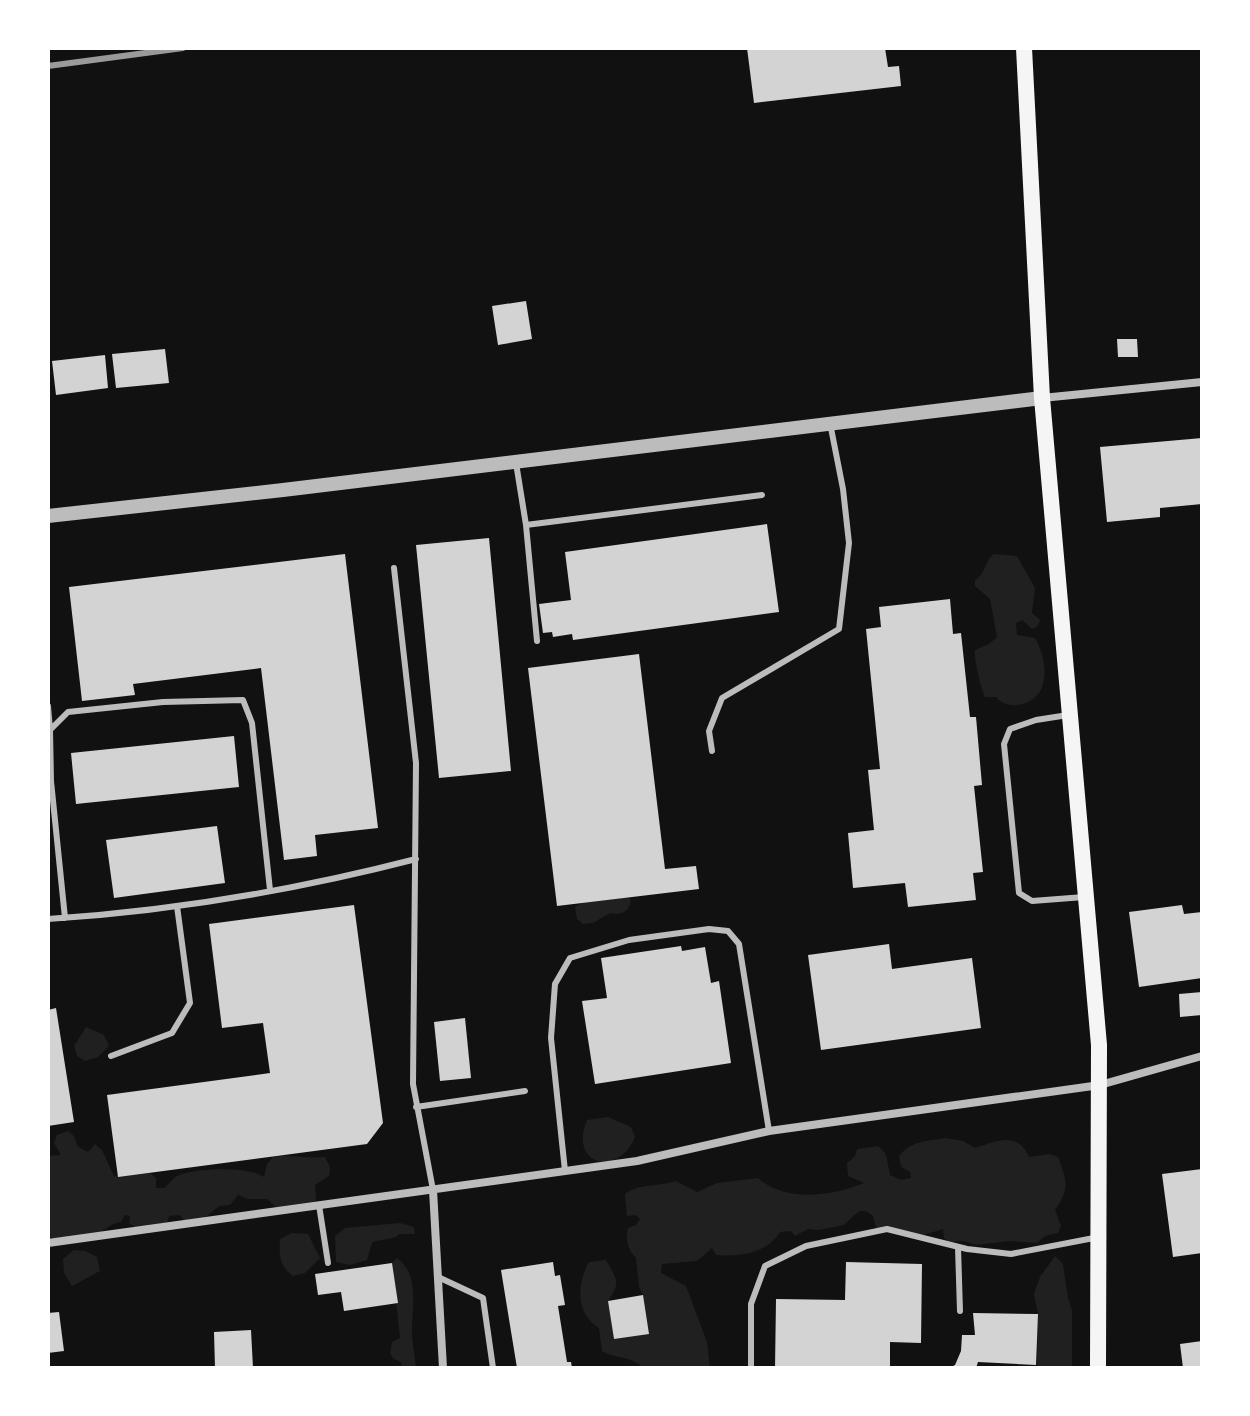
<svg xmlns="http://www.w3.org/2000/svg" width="1250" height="1416" font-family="Literata,serif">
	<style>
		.green { fill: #202020 }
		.building { fill: #d3d3d3 }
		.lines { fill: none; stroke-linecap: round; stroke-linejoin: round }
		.service { stroke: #bcbcbc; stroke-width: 6 }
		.minor { stroke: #bcbcbc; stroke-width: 8 }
		.tertiary { stroke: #bcbcbc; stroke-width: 14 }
		.secondary { stroke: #f5f5f5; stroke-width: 16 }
		.rail { stroke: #9a9a9a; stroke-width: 6 }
	</style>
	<rect width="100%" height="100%" fill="#111"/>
	<path class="green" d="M994,554l23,2 18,32 -3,25 8,7 -2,6 -6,3 -10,-9 -6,3 1,12 18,3c8,14 13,33 7,49 -6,18 -34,25 -46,10h-11c-4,-8 -11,-36 -10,-47l14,-6 8,-7 -7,-38 -15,-13v-6c12,-7 9,-20 19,-26z
		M629,897l2,5c-4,11 -10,13 -21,11l-17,10 -10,1 -6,-5 -2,-12 9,-5z
		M86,1027l18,8 5,11 -11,11 -13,4 -8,-5 -3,-10z
		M608,1117l23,10 4,10c-16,40 -67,29 -48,-17z
		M68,1131l6,5 4,11 10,5 7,-8 7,6 12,26 36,-3 6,5v10h8c5,-4 10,-11 15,-13 18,-7 69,-9 85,2l3,-13 6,-7c19,-3 33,2 52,0l5,10 -1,9 -14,9 1,15 -8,7 -28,4 -13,-12h-19l-10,-4 -8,10 -11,1 -19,16 -14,2 -6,-9 -11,1 -3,11 -26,3 -11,-7 1,-7 -5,-1 -4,7c-13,2 -18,10 -28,15 -13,5 -34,5 -45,-1v-80l13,-1 -7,-12 3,-8z
		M946,1138l17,3 12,7c23,-7 42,-17 54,9l21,-3 8,3c9,24 12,31 -3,53l6,16 -3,7 -13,3 -8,7 -27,-2 -34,4 -13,-4 -14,1 -5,-4 -1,-9 -26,8 -30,-8 -10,2 -4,-15 -7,-5h-7l-15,14 -25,5 -11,-1 -13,7 -4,-5 -11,1c-14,22 -40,25 -64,23l-4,-7 -15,13 -35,3 -1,9 25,13 21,56 3,26h-67c-10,-12 -28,-9 -41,-17l-3,-23c-24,-14 -22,-45 -10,-66l17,-2c10,18 16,22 2,41l6,38 29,-44 -4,-8 -3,-29c-8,-8 -11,-19 -8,-30l8,-3 4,-6 -4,-4 -9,1 -2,-22c15,-11 33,-7 51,-13l21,11 20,-9 41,-5c29,25 73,18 106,5l-16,-7 -1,-13 8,-7 2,-7 21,-3 8,8 4,21 11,5 10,-2 -1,-6 -9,-5 -2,-10c9,-16 30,-16 47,-19z
		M400,1223l14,4 1,7h-15c-8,7 -19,4 -28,9l-5,17 -17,5 -14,-3 -1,-26 10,-8z
		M292,1233l16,1 12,24 -15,15 -12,3c-14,-10 -14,-22 -13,-37z
		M74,1250l11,1 12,6 3,14 -28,15 -8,-13 -1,-14z
		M1055,1256l8,8 5,34 4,12v58h-35l1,-54 -4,-20 6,-17z
		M397,1258c24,17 14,53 15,78 1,11 3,21 4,32h-14l-1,-6 -7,-3 -4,-5 2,-12 8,-4 -8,-75z"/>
	<path class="building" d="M747,48h138l3,19 11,-1 2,20 -147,17z
		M526,301l6,38 -34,6 -6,-39z
		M1117,339h20l1,18h-20z
		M165,349l4,34 -53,5 -4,-34z
		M105,355l3,33 -52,7 -4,-34z
		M1202,438v66l-42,4v9l-53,5 -7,-75z
		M767,524l12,88 -206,28 -1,-6 -19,3 -1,-5 -9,1 -4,-29 32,-4 -6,-48z
		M489,538l22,233 -72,7 -23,-233z
		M345,554l33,274 -63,7 2,21 -33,4 -23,-192 -128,16 2,11 -53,6 -13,-114z
		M950,599l3,35 8,-1 9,84h6l6,68 -8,1 9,86 -10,1 3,27 -68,7 -3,-24 -52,5 -5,-55 26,-3 -6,-60 12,-1 -14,-140 15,-2 -2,-20z
		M639,654l26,215 31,-3 3,23 -142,17 -29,-238z
		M234,736l5,51 -163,17 -5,-51z
		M217,826l8,57 -111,15 -8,-58z
		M354,905l29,218 -16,21 -249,33 -11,-82 163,-22 -7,-50 -41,5 -13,-104z
		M1182,905l2,9 18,-2v66l-63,9 -10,-75z
		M889,944l3,25 80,-11 9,70 -160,22 -13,-95z
		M681,946l1,5 23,-4 6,36 8,-2 12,82 -136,21 -13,-83 25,-3 -6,-40z
		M1202,992v23l-22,2 -1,-23z
		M56,1008l18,114 -26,4v-116z
		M465,1018l6,60 -31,3 -6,-59z
		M1202,1169v84l-29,4 -11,-83z
		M553,1262l2,14 5,-1 5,30 -7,1 9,56h4l1,6h-55l-16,-98z
		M846,1262l76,2 -1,79 -31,-1v26h-115l1,-69 69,1z
		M392,1263l6,40 -54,8 -3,-19 -23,3 -3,-21z
		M643,1295l6,39 -35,5 -6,-38z
		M59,1312l5,39 -16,2v-40z
		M973,1313l65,1 -2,51 -58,-3 -2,6h-27l6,-3 6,-14 1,-16h13z
		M251,1330l2,38h-38l-1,-36z
		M1202,1341v27h-19l-3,-24z"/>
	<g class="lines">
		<path class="service" d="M516,463l10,62 236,-30
			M526,525l11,116
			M394,568l22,195 -3,321 20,106
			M48,706l2,24
			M1068,715l-32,5 -26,9 -6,15 15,149 13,8 52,-4
			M712,751l-3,-20 13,-33 117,-69 10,-86 -6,-54 -13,-66
			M65,918l-14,-137 -1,-51 18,-18 95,-10 80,-2 9,23 18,167
			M48,919c124,-8 248,-29 368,-60
			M111,1056l61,-23 18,-30 -13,-97
			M416,1107l109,-16
			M565,1171l-14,-133 4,-54 15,-26 59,-18 80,-11 19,2 11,13 30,187
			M319,1205l9,58
			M958,1247l2,64
			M438,1277l45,21 10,70
			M751,1368v-64l14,-38 41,-20 81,-17 80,20 44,5 88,-17"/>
		<path class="minor" d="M1042,398l160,-16
			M433,1190l10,178
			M48,1243l589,-82 132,-30 331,-46 102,-29"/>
		<path class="tertiary" d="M48,516l235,-26 759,-92"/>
		<path class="secondary" d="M1024,48l18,350 57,647 -1,323"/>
		<path class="rail" d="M48,66l135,-18"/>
	</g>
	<rect width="1250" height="1416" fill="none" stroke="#ffffff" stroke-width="100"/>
</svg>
